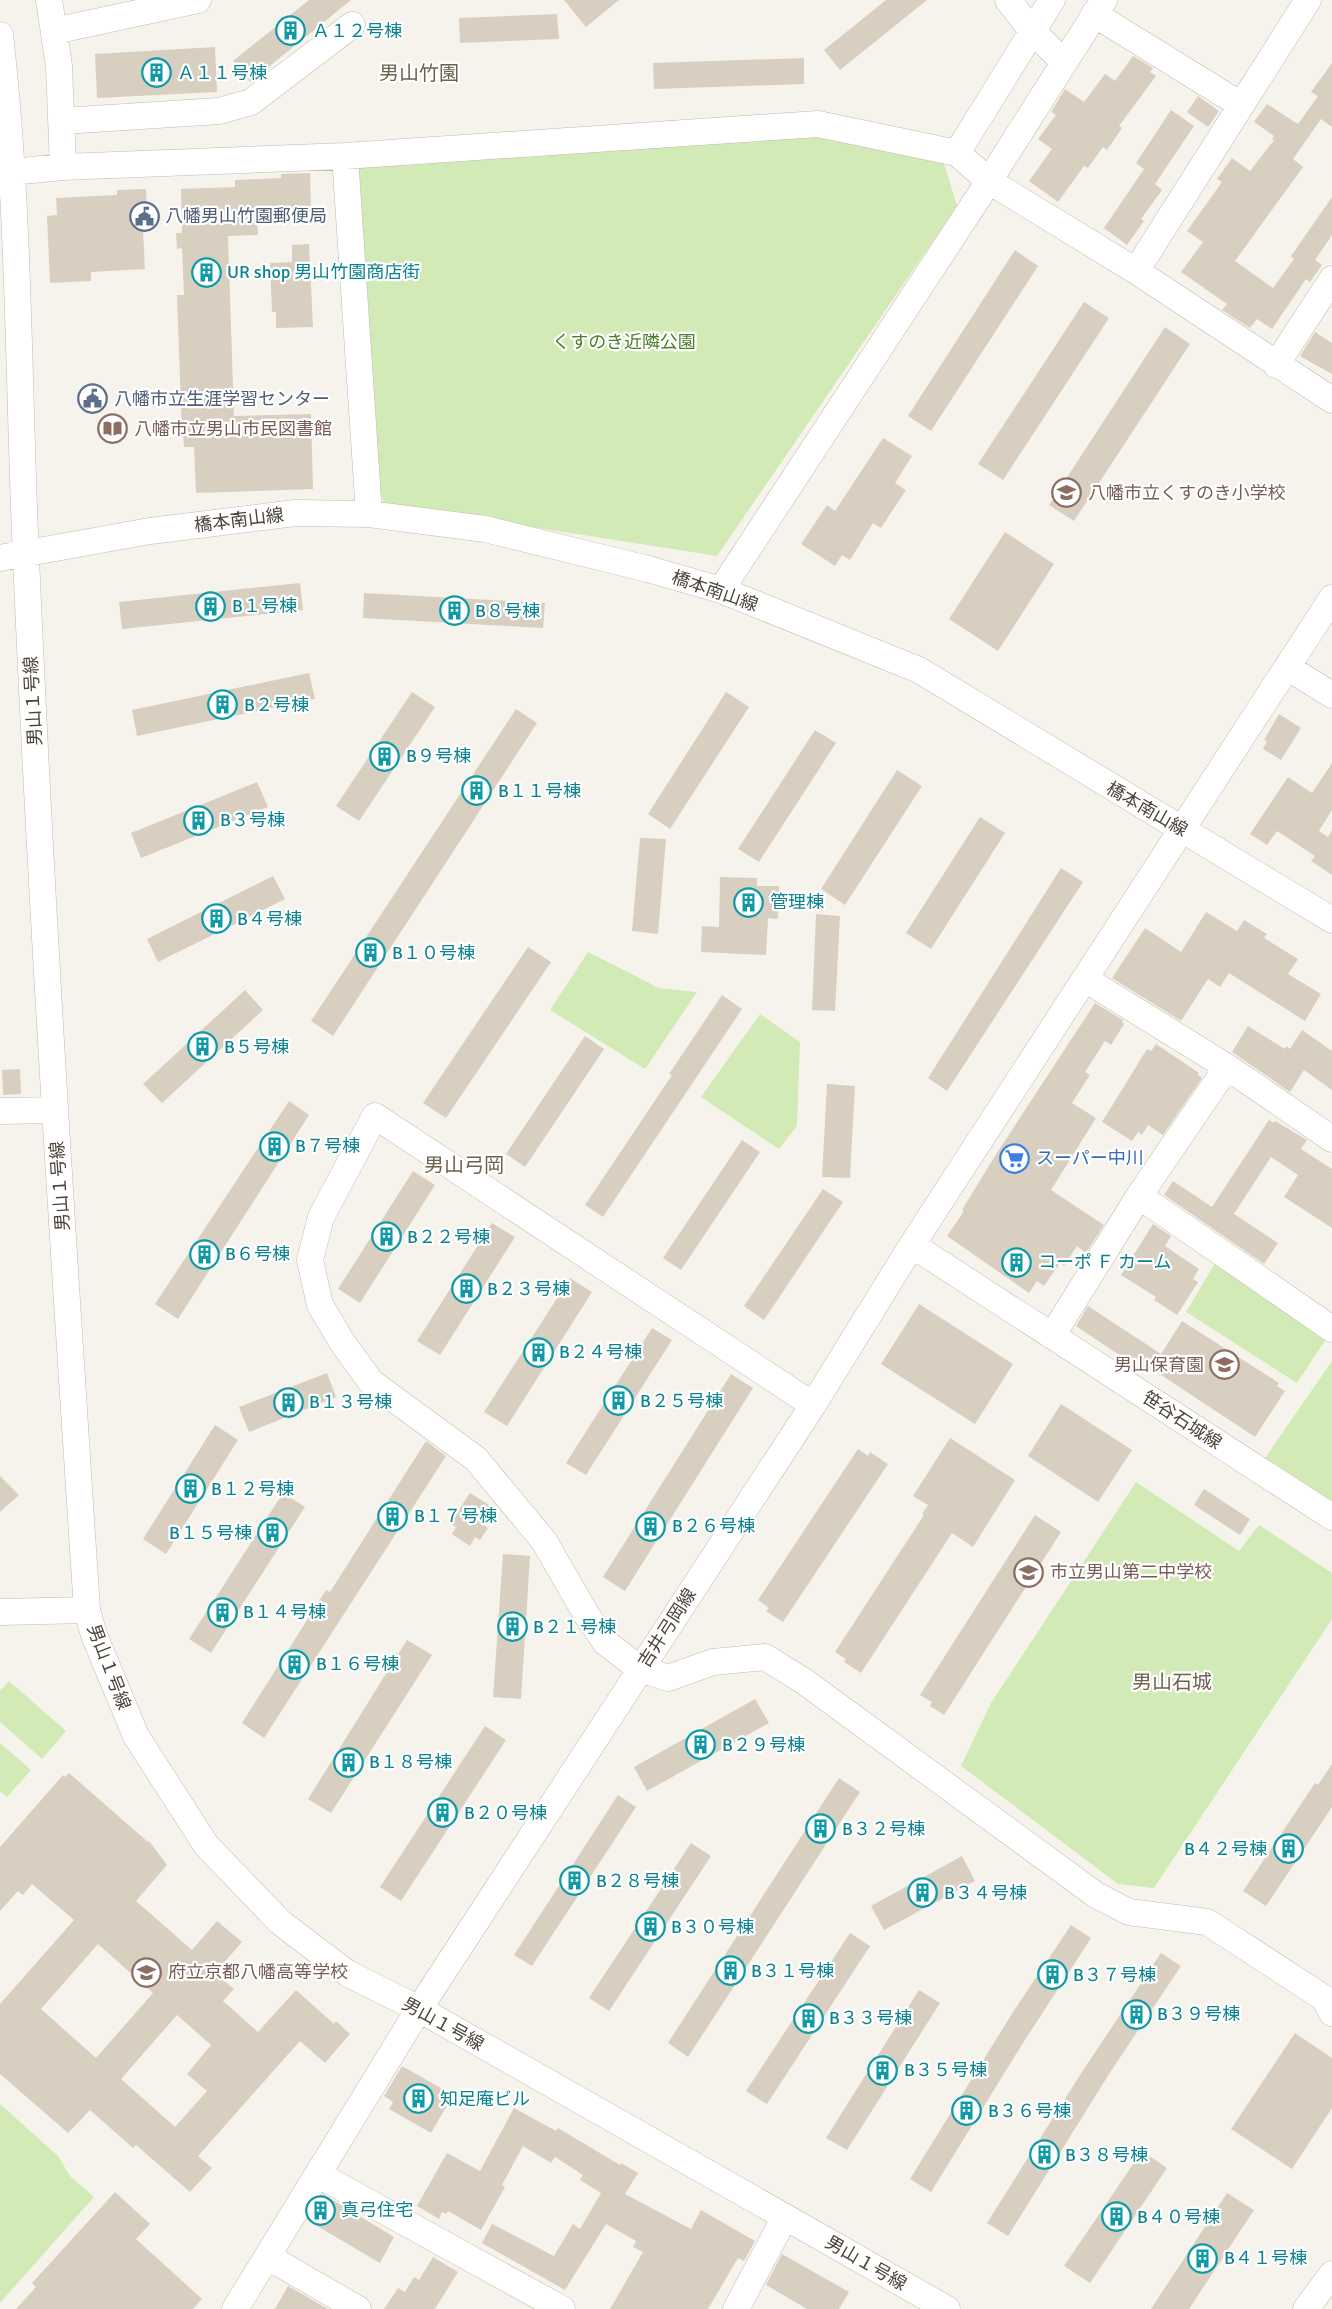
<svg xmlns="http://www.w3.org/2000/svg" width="1332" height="2309" font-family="Signika,'Noto Sans JP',sans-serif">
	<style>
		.green { fill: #d2eab5 }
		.building { fill: #d8cfc1; fill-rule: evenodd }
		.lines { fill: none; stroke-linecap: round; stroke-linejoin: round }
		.minor-casing { stroke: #c2bbae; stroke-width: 27 }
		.minor { stroke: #fff; stroke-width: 26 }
		.labels { text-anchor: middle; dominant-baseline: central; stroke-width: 4.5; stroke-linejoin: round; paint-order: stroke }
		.culture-label { font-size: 18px; fill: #0d838f; stroke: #fff; text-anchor: start }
		.service-label { font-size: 18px; fill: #4e5e75; stroke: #fff; text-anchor: start }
		.park-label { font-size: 18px; fill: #4a7f2a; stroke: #fff }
		.education-label { font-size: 18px; fill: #785e54; stroke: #fff; text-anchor: start }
		.street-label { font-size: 18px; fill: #4b4439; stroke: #fff }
		.shop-label { font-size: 18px; fill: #366cbe; stroke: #fff; text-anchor: start }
		.neighbourhood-label { font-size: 20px; fill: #6e6250; stroke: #fff }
	</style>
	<rect width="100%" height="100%" fill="#f6f3ec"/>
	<path class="green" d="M819,135l124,25 14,46 -240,350 -332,-52 -5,-12 -21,-323 10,-11z
		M588,952l71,36 38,4 -52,77 -95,-59z
		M760,1014l40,28 -3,84 -18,23 -78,-52z
		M1216,1262l112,74 -31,47 -111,-71z
		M1332,1361v140l-67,-43z
		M1136,1482l103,69 20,-26 73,48v46l-178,269 -36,-4 -157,-118 30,-63z
		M9,1681l57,50 -24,28 -42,-37v-31z
		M0,1743l31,27 -24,27 -7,-6z
		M0,2104l58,52 12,20 24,21 -94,106z"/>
	<path class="building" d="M309,0h42l-101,82 -17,-21z
		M564,0h55l-33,27z
		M886,0h41l-87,70 -16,-20z
		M557,14l2,25 -99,4 -1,-25z
		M215,47l2,45 -120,6 -2,-44z
		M1133,56l20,12 -3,4 6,4 -37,50 3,2 -15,22 -4,-3 -15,21 -4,-2 -26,36 -29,-21 23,-32 -14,-10 18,-24 -5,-3 14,-23 19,13 21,-28 10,7z
		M804,58v26l-150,5 -1,-26z
		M1332,63v64l-11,-8 -28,40 10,8 -68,94 38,27 21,-29 -3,-3 41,-59v38l-17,25 7,5 -12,17 -4,-3 -34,50 -15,-10 -7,9 -28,-18 5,-6 -46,-32 22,-30 -16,-11 35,-49 -5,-3 15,-21 18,13 24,-31 -2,-1 2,-3 -20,-14 13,-18 31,20 20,-28 -7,-4z
		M1198,96l21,15 -11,16 -21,-15z
		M1171,110l23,16 -39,58 7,6 -21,29 3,2 -17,24 -23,-17 40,-59 -8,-6z
		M310,173l1,39 -10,1 1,5 -45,2 1,15 -30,1 6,180 77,-2 2,75 -117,4 -2,-46h-10l-1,-14 -1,1 -5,-139h7l-2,-47 -5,1 -1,-16h6l-1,-44 54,-2v-7l46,-2v-4z
		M146,189l1,22h-5l3,58 -54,3v9l-41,2 -3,-67 10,-1 -1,-17 61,-3v-5z
		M309,244l4,83 -37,1v-16h-4l-2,-49 22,-1v-17z
		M1015,250l23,16 -107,165 -23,-15z
		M1084,302l25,16 -106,162 -25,-16z
		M1165,327l25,17 -116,177 -25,-16z
		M1315,332l17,11v31l-32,-18z
		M883,438l29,18 -17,27 11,7 -25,38 -8,-5 -23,37 -8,-5 -7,11 -34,-22 26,-39 8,6z
		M1005,532l49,32 -56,87 -49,-32z
		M300,583l3,27 -181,19 -3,-27z
		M364,593l181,10 -2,25 -180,-10z
		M309,673l6,26 -178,37 -5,-26z
		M412,692l23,15 -76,114 -23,-15z
		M726,692l23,15 -79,122 -22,-15z
		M516,709l21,14 -204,313 -22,-15z
		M1279,714l22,14 -20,32 -18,-11 4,-8 -3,-1z
		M815,730l21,13 -77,119 -21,-13z
		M1332,763v47l-13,21 9,6 4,-7v45l-21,-14 4,-5 -38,-25 -10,14 -17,-11 38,-57 24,16z
		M897,770l25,16 -77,119 -24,-16z
		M257,782l11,25 -127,51 -10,-25z
		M980,817l25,16 -74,116 -25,-16z
		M640,838l26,1 -8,95 -26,-3z
		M1061,868l22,14 -136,209 -19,-13z
		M273,876l12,23 -127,63 -11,-23z
		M720,877l37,1v8h22l-1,33 -10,-1 -2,37 -65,-3 1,-26 17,1z
		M1206,912l31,19 7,-11 23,14 -3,4 34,21 -10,15 33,20 -16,27 -76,-48 -9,14 -12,-8 -27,42 -69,-43 33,-50 36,24z
		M816,914l24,2 -5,95 -23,-1z
		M528,947l23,15 -105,156 -23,-15z
		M245,990l18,20 -101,93 -19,-19z
		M722,995l20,14 -139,208 -18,-12 87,-130 -3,-1z
		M1095,1003l28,17 -1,2 2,2 -13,21 -6,-4 -20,31 5,3 -18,28 24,15 -45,72 53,35 -18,28 -9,-7 -13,20 -4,-3 -16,23 -7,-5 -8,12 -82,-57 17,-25 -2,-1 31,-51z
		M1248,1026l37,23 1,-3 4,3 12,-19 30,21v39l-28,-20 -14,22 -58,-40z
		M585,1036l19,13 -79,118 -19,-13z
		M1156,1044l43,29 -1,2 4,3 -39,57 -15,-10 -6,10 -4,-3 -6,9 -30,-19 45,-73 4,2z
		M20,1069l1,25 -18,1 -1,-25z
		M827,1084l28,2 -5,92 -28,-1z
		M289,1101l20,14 -131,204 -23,-15z
		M1269,1120l5,3 1,-2 32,19 -6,9 31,20v59l-48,-31 14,-22 -27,-18 -37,57 44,29 -14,21 -100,-69 9,-14 39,26z
		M742,1140l18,12 -79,118 -18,-12z
		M413,1171l22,14 -75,118 -22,-14z
		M823,1189l20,13 -79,118 -20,-14z
		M492,1223l23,14 -75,118 -23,-14z
		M1153,1224l18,12 -6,10 34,23 -6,10 5,3 -21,33 -23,-15 2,-3 -35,-22z
		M570,1278l22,14 -85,134 -23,-14z
		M919,1304l94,60 -38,60 -94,-60z
		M1088,1306l73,48 21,-33 97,62 -2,3 8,5 -30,46 -109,-72 -4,5 -66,-44z
		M652,1328l20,12 -86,135 -20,-12z
		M327,1373l9,24 -87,35 -10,-25z
		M731,1374l22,14 -128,203 -22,-14z
		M1061,1404l71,46 -34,52 -70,-46z
		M215,1425l23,15 -72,114 -23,-15z
		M950,1438l65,42 -42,67 -21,-14 -91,140 -17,-11 2,-3 -11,-7 89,-137 -2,-1 6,-9 -15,-9z
		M426,1441l20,15 -182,282 -22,-15 84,-133 4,2z
		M858,1449l10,7 2,-4 18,12 -105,158 -17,-11 3,-3 -11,-8z
		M0,1476l19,19 -19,17z
		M1204,1489l46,30 -10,16 -46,-30z
		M283,1493l22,14 -94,146 -22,-14z
		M470,1493l24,15 -11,16 5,4 -8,12 -5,-3 -5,9 -18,-12 4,-7 -6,-4z
		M1035,1515l26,17 -117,183 -14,-9 2,-4 -12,-7z
		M503,1554l27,2 -9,143 -28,-2z
		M407,1640l25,15 -101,158 -23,-14z
		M755,1699l14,24 -122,68 -13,-24z
		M485,1726l21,14 -105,161 -21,-14z
		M1332,1764v43l-66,99 -23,-15 72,-108 3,2z
		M69,1773l79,69 1,-1 18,24 -31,36 56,49 25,-29 25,21 -27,31 19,16 -11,12 35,31 38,-42 38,34 2,-3 14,13 -25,29 -25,-22 -102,115 14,12 -22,24 -54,-47 -3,3 -43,-38 -22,23 -68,-59v-70l74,-84 -42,-36 -9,11 -5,-4 -18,20v-64l63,-72 2,2zM98,1944l55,49 -57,65 -55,-49zM177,2015l34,30 -24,29 20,17 -32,36 -54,-48z
		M839,1778l21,14 -172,265 -20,-14z
		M618,1795l18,12 -104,159 -18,-11z
		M691,1843l20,13 -102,155 -20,-13z
		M962,1856l13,25 -91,49 -13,-24z
		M1071,1925l20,13 -68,105 -92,149 -21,-13 103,-167z
		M850,1933l20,13 -103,158 -21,-13z
		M1161,1953l20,13 -72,108 -101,162 -21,-13 93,-148z
		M919,1990l21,13 -93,147 -21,-12z
		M1295,2033l37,25v50l-40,61 -61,-40z
		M402,2066l51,29 -22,38 -42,-24 4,-7 -9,-6z
		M514,2108l42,23 2,-3 62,37 1,-2 17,10 -13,21 66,35 10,-19 54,31 -11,20 -6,-3 -30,51h-98l33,-57 -10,-5 3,-6 -30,-17 -41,66 -83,-47 10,-19 62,32 19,-32 7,5 21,-36 -21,-13 3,-5 -28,-18 -4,6 -28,-17 -21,39 3,2 -24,43 -33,-19 -2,3 -4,-2 -3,7 -22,-13 30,-53 33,18z
		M1142,2151l25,17 -77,115 -26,-17z
		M115,2192l35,32 -14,15 66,60 -9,10h-177l20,-22 -4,-4z
		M1227,2193l27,17 -65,99h-38z
		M323,2194l71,43 -14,26 -73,-43z
		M782,2254l67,38 -10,17h-32l-41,-24z
		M433,2257l25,15 -23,37h-51l14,-21 7,4 9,-15 5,3z
		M288,2286l40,23h-53z"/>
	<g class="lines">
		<defs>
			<path id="minor" d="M49,0l10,66 4,101
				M1008,0l25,32 31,30
				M1094,14l147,91
				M54,31l144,-31
				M0,35c20,174 18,348 26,522 15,351 38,702 61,1053l7,25 42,101 70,109 74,77 67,51 72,36 528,300
				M62,121l157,-10 32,-9 101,-77
				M957,153l95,-153
				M345,156l24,358
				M0,173l63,-6 282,-11 473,-32 139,29 32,28 147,90 196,129
				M1136,271l172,-271
				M1276,365l56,-86
				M0,558l150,-27 145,-18 74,1 116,15 163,40 73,21 198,80 413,250
				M721,590l268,-409 115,-181
				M1287,667l45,28
				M1085,979l142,88 105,72
				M0,1111l55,-1
				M1139,1196l193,133
				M912,1245l420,272
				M1052,1336l87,-140 88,-129
				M813,1405l-438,-289 -54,101 -11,43 10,45 22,37 29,40 105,77 68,82 42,73 19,28 35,27 28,9 45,-16 52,-5 40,25 291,213 33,17 78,10 117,76 8,15
				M0,1612l87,-2
				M319,2175l243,134
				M268,2257l90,52
				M235,2309l184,-300 394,-604 99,-160 420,-647
				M736,2309l49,-92
				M1306,2309l26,-35"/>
		</defs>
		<use href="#minor" class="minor-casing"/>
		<use href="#minor" class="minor"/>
	</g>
	<defs>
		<symbol id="building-ring" viewBox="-11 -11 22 22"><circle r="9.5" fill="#fff" stroke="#0f9aa8" stroke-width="1.5"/><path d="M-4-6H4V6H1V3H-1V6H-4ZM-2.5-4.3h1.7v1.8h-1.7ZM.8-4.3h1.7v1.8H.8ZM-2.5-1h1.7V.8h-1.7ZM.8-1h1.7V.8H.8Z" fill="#0f9aa8"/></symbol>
		<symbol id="civic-ring" viewBox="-11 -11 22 22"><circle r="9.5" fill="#fff" stroke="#5c6f8a" stroke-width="1.5"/><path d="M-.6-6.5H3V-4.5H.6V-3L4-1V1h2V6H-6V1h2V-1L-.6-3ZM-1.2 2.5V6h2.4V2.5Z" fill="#5c6f8a"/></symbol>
		<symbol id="library-ring" viewBox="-11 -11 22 22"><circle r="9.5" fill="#fff" stroke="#8d6e63" stroke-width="1.5"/><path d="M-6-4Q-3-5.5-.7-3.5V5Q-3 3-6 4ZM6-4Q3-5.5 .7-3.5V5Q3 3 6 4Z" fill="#8d6e63"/></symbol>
		<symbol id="school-ring" viewBox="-11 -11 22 22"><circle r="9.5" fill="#fff" stroke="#8d6e63" stroke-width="1.5"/><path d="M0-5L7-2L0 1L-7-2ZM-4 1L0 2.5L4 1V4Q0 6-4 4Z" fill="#8d6e63"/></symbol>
		<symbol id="supermarket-ring" viewBox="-11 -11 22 22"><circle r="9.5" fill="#fff" stroke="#3f7fe0" stroke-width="1.5"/><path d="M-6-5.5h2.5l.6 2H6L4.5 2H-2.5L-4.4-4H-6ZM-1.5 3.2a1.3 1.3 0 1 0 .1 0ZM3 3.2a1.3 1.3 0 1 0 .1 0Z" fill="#3f7fe0"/></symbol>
	</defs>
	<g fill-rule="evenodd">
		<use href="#building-ring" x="274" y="14" width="33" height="33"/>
		<use href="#building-ring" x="140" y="56" width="33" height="33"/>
		<use href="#civic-ring" x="128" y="200" width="33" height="33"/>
		<use href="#building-ring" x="190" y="256" width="33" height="33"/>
		<use href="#civic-ring" x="76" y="382" width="33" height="33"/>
		<use href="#library-ring" x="96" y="412" width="33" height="33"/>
		<use href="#school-ring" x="1050" y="476" width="33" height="33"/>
		<use href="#building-ring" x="194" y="590" width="33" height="33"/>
		<use href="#building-ring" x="438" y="594" width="33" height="33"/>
		<use href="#building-ring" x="206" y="688" width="33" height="33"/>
		<use href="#building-ring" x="368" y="740" width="33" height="33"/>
		<use href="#building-ring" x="460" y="774" width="33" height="33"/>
		<use href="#building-ring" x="182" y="804" width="33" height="33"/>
		<use href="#building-ring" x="732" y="886" width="33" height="33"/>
		<use href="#building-ring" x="200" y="902" width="33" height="33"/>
		<use href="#building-ring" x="354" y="936" width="33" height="33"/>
		<use href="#building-ring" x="186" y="1030" width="33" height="33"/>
		<use href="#building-ring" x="258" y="1130" width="33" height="33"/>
		<use href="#supermarket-ring" x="998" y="1142" width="33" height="33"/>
		<use href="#building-ring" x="370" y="1220" width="33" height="33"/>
		<use href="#building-ring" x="188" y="1238" width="33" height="33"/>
		<use href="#building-ring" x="1000" y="1246" width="33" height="33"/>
		<use href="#building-ring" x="450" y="1272" width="33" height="33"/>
		<use href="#building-ring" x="522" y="1336" width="33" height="33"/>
		<use href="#school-ring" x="1208" y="1348" width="33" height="33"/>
		<use href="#building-ring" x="602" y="1384" width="33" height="33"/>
		<use href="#building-ring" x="272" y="1386" width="33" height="33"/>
		<use href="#building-ring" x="174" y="1472" width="33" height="33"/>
		<use href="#building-ring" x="376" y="1500" width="33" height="33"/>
		<use href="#building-ring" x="634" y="1510" width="33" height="33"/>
		<use href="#building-ring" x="256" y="1516" width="33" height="33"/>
		<use href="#school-ring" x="1012" y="1556" width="33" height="33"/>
		<use href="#building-ring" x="206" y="1596" width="33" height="33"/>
		<use href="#building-ring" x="496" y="1610" width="33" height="33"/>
		<use href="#building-ring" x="278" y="1648" width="33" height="33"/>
		<use href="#building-ring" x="684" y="1728" width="33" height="33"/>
		<use href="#building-ring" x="332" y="1746" width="33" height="33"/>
		<use href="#building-ring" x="426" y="1796" width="33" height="33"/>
		<use href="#building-ring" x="804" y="1812" width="33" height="33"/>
		<use href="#building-ring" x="1272" y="1832" width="33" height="33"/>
		<use href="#building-ring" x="558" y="1864" width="33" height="33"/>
		<use href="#building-ring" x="906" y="1876" width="33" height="33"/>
		<use href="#building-ring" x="634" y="1910" width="33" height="33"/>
		<use href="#building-ring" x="714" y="1954" width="33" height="33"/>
		<use href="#school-ring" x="130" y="1956" width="33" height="33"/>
		<use href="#building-ring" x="1036" y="1958" width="33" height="33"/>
		<use href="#building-ring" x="1120" y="1998" width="33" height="33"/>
		<use href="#building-ring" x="792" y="2002" width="33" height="33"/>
		<use href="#building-ring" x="866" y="2054" width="33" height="33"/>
		<use href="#building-ring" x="402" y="2082" width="33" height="33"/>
		<use href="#building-ring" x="950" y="2094" width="33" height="33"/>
		<use href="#building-ring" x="1028" y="2138" width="33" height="33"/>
		<use href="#building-ring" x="304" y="2194" width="33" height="33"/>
		<use href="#building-ring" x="1100" y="2200" width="33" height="33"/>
		<use href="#building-ring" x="1186" y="2242" width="33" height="33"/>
	</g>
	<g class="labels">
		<g class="culture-label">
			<text x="312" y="31">Ａ１２号棟</text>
			<text x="177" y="73">Ａ１１号棟</text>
			<text x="227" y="272">UR shop 男山竹園商店街</text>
			<text x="232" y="606">B１号棟</text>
			<text x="475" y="611">B８号棟</text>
			<text x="244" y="705">B２号棟</text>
			<text x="406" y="756">B９号棟</text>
			<text x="498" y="791">B１１号棟</text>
			<text x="220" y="820">B３号棟</text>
			<text x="770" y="902">管理棟</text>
			<text x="237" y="919">B４号棟</text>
			<text x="392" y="953">B１０号棟</text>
			<text x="224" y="1047">B５号棟</text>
			<text x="295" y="1146">B７号棟</text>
			<text x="407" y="1237">B２２号棟</text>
			<text x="225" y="1254">B６号棟</text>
			<text x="1038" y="1262">コーポ Ｆ カーム</text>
			<text x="487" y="1289">B２３号棟</text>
			<text x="559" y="1352">B２４号棟</text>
			<text x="640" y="1401">B２５号棟</text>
			<text x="309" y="1402">B１３号棟</text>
			<text x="211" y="1489">B１２号棟</text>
			<text x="414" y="1516">B１７号棟</text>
			<text x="672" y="1526">B２６号棟</text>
			<text x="252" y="1533" text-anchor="end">B１５号棟</text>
			<text x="243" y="1612">B１４号棟</text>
			<text x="533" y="1627">B２１号棟</text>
			<text x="316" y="1664">B１６号棟</text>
			<text x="722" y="1745">B２９号棟</text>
			<text x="369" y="1762">B１８号棟</text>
			<text x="464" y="1813">B２０号棟</text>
			<text x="842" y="1829">B３２号棟</text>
			<text x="1267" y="1849" text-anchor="end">B４２号棟</text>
			<text x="596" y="1881">B２８号棟</text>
			<text x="944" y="1893">B３４号棟</text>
			<text x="671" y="1927">B３０号棟</text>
			<text x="751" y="1971">B３１号棟</text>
			<text x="1073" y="1975">B３７号棟</text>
			<text x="1157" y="2014">B３９号棟</text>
			<text x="829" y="2018">B３３号棟</text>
			<text x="904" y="2070">B３５号棟</text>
			<text x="440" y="2099">知足庵ビル</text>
			<text x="988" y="2111">B３６号棟</text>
			<text x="1065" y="2155">B３８号棟</text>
			<text x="341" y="2210">真弓住宅</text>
			<text x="1137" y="2217">B４０号棟</text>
			<text x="1224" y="2258">B４１号棟</text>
		</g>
		<g class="service-label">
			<text x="165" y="216">八幡男山竹園郵便局</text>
			<text x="114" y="399">八幡市立生涯学習センター</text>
		</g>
		<g class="park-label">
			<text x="624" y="342">くすのき近隣公園</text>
		</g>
		<g class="education-label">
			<text x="134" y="429">八幡市立男山市民図書館</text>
			<text x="1088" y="493">八幡市立くすのき小学校</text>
			<text x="1204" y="1365" text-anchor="end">男山保育園</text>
			<text x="1050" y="1572">市立男山第二中学校</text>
			<text x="168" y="1972">府立京都八幡高等学校</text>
		</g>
		<g class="street-label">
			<text transform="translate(239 520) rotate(-7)">橋本南山線</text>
			<text transform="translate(715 591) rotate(19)">橋本南山線</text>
			<text transform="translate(33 701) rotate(-93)">男山１号線</text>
			<text transform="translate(1147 809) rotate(30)">橋本南山線</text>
			<text transform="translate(60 1186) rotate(-94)">男山１号線</text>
			<text transform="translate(1182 1420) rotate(33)">笹谷石城線</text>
			<text transform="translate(667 1628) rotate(-57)">吉井弓岡線</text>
			<text transform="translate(109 1667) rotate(69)">男山１号線</text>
			<text transform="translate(443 2024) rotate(29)">男山１号線</text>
			<text transform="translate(866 2263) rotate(30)">男山１号線</text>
		</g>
		<g class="shop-label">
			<text x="1036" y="1158">スーパー中川</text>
		</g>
		<g class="neighbourhood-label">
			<text x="419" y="73">男山竹園</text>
			<text x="464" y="1165">男山弓岡</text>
			<text x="1172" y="1682">男山石城</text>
		</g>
	</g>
</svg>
